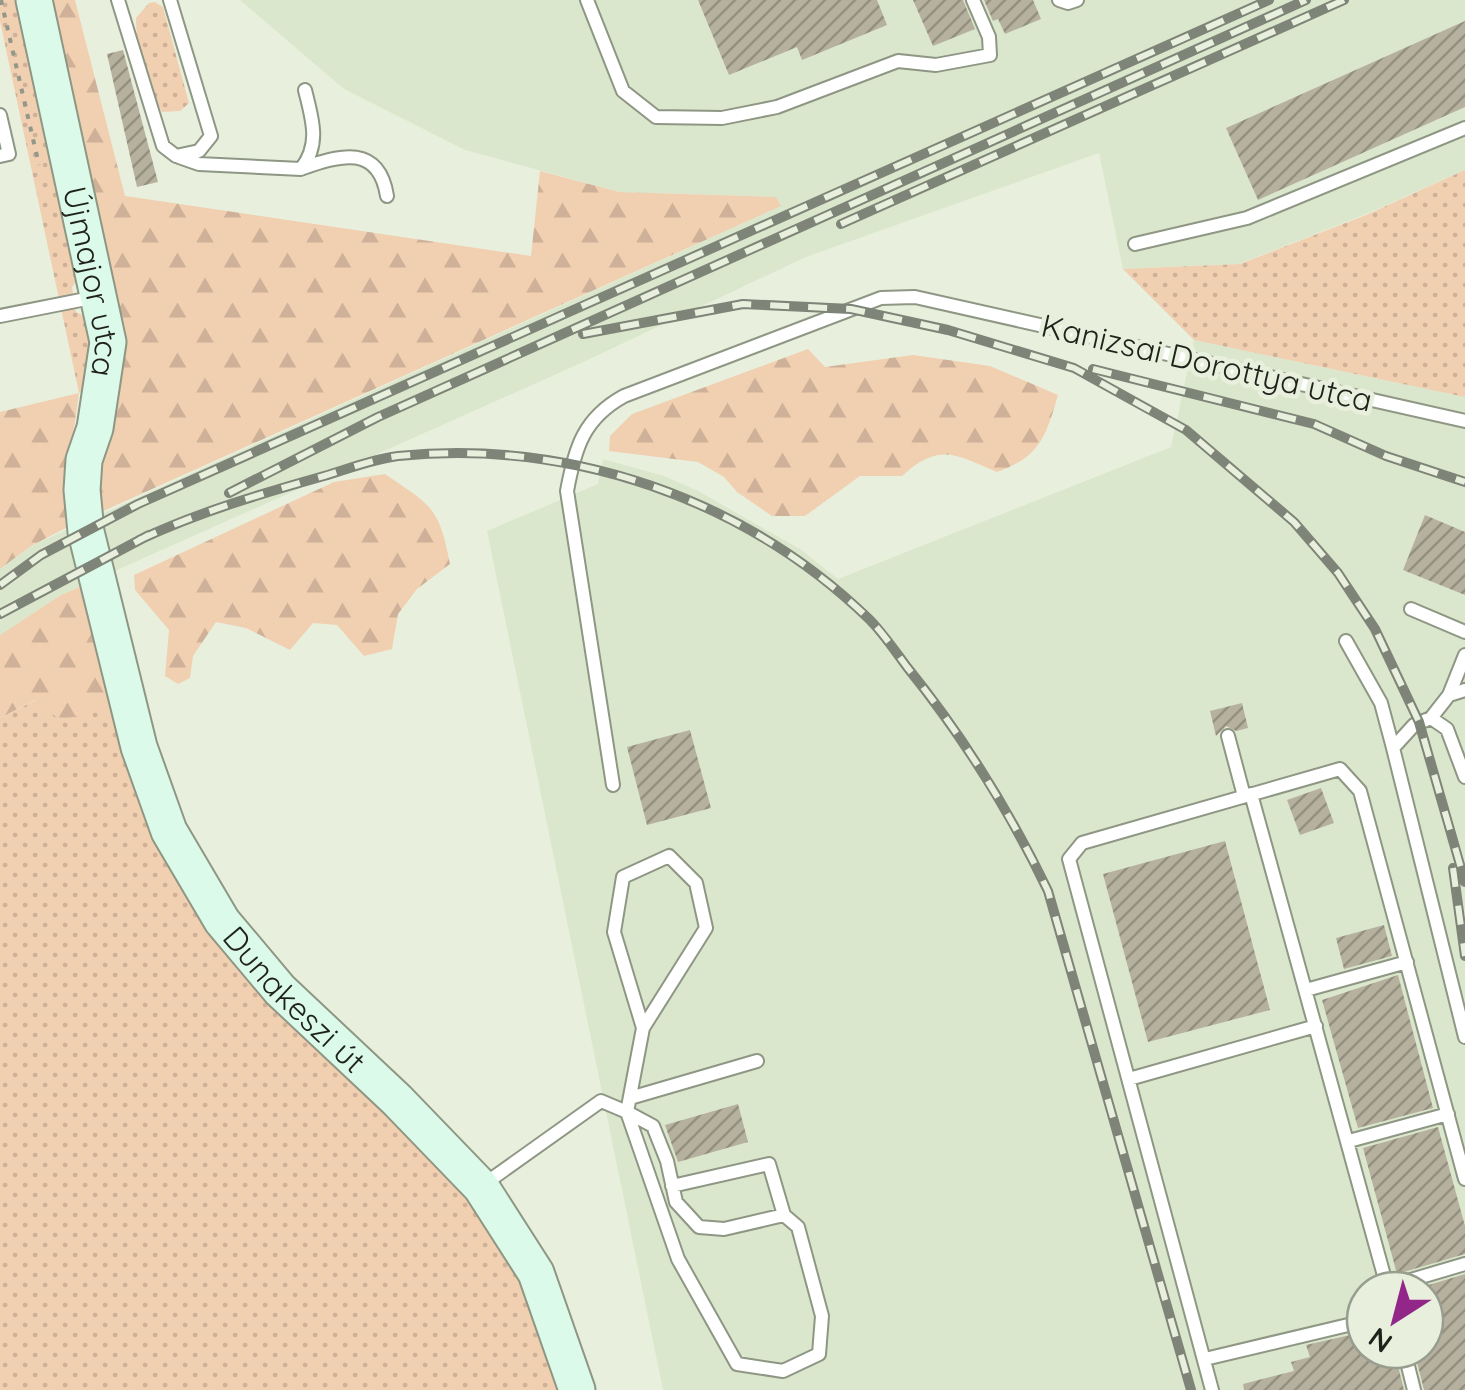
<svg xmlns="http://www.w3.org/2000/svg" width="1465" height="1390" font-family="Quicksand,sans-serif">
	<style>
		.built { fill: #dbe7cc; fill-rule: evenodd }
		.grass { fill: url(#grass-dots) }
		.forest { fill: url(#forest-firs) }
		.building { fill: url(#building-hatch) }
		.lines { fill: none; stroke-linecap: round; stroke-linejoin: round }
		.lane-casing { stroke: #8e9684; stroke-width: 16 }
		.secondary-casing { stroke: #8e9684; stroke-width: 39 }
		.path { stroke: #919789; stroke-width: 4; stroke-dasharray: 5 8; stroke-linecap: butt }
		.lane { stroke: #fff; stroke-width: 12 }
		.secondary { stroke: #dcfae9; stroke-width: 35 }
		.rail-casing { stroke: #7e8477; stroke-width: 10 }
		.rail { stroke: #e8f0dd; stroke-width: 6; stroke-dasharray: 19; stroke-linecap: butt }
		.labels { text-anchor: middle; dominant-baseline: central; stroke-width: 9; stroke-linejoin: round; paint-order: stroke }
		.street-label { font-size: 32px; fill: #1f221b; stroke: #e8f0dd }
	</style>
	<defs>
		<pattern id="grass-dots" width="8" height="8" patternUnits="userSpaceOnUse" patternTransform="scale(2.5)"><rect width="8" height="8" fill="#f1cfb1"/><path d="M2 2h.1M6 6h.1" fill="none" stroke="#ceb198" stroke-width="1.8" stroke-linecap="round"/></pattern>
		<pattern id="forest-firs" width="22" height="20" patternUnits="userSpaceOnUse" patternTransform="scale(2.5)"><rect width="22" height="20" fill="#f1cfb1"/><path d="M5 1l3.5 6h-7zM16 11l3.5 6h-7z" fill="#ceb198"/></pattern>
		<pattern id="building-hatch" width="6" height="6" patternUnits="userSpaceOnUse" patternTransform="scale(2.5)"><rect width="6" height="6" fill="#b6b19e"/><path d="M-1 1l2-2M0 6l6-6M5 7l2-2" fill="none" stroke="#939080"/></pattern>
	</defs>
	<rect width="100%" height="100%" fill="#e8f0dd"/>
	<path class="built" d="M240,0h1225v170l-99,44 -127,50 -116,5 -24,-116 -293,104 -227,107 -518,231 -61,40v-66l31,-23 750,-340 -5,-9 -157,-5 -154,-42 -121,-61z
		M1194,340l271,57v993h-802l-176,-859 111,-47 5,-25 61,17 34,15 102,58 38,30 333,-132zM1365,1290h60v60h-60z"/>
	<path class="grass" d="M0,0h29l56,271 -13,16 4,25 11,5 10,10 -5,55 -13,11 -79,-372z
		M155,2l8,5 26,96 -9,8 -18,1c-15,-28 -26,-62 -26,-94l13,-15z
		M1465,170v227l-271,-57 -71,-71 117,-5 126,-49z
		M36,700l78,8 47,128 307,360 55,90 43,104h-566v-672z"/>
	<path class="forest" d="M52,0h23l50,196 406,60 9,-85 79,21 157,5 5,9 -680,306 -2,-42 20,-100 -3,-76z
		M808,349l17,18 88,-12 77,11 68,29c-12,41 -18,62 -61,77 -42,-18 -58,-30 -95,4h-42l-55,40h-33l-35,-24 -13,-15 -26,-15 -89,-11 1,-15 22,-22z
		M79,393l-14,100 1,35 -35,18 -31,23v-157z
		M385,474c47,32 54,33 65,90l-33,25 -19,25 -6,35 -28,7 -27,-31 -24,-2 -23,27 -44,-22 -30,-6 -23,34 -3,22 -12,6 -13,-8 4,-46 -34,-40 -1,-15 200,-93z
		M82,586l32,122 -54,12 -25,-20 -35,18v-83l61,-40z"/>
	<path class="building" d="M698,0h179l10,25 -85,35 -5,-13 -68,28z
		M913,0h50l12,29 -42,17z
		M984,0h49l8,19 -36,15 -7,-15 -5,2z
		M1465,21v86l-207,93 -32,-72z
		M123,50l35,132 -21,5 -30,-133z
		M1425,515l40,17v63l-62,-25z
		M1242,703l6,25 -12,3 -10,-5 -10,10 -6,-25z
		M690,730l21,78 -64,17 -20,-78z
		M1321,788l13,35 -34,12 -13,-35z
		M1225,841l45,169 -122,32 -45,-168z
		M1384,925l8,31 -48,13 -8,-31z
		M1398,975l35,133 -75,20 -36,-128z
		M738,1104l10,38 -70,20 -13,-37z
		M1438,1127l27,99v28l-68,20 -34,-126z
		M1465,1274v116h-41l-10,-40h11v-60h-13z
		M1359,1333l2,8 4,-1v10h29l10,40h-160l-1,-6 51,-13 -3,-9 19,-5 -4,-12z"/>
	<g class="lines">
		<defs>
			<path id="lane" d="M118,0l45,146 13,10 23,-5 12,-15 -41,-136
				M587,0l36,91 33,26 66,1 55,-11 121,-46 38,4 54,-10 -1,-18 -16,-37
				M1059,0l9,3 9,-3
				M0,115l9,39 -9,2
				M179,157l20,7 102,5c20,-25 11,-50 4,-79
				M303,168c38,-14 76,-23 84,28
				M1135,244l112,-26 218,-90
				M0,316l96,-19
				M1411,609l54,23
				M1346,641l35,62 12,45
				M1449,695l16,-40
				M1431,718l18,-23 16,-5
				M1228,736l16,60
				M1465,777l-18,-48 -16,-11 -17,7 -21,23 72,289
				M613,785l-46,-294c8,-44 17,-73 57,-95l257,-98 34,-1 550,124
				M1251,794l137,496
				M1306,990l101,-28
				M1129,1079l187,-53
				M630,1098l127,-37
				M1349,1141l99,-27
				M483,1185l118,-84 26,11 51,147 59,105 46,7 36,-17 3,-38 -24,-89 -14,-12 -60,14 -25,-2 -23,-25 -9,-41 -14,-35 -26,-14 16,-84 -29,-96 9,-55 46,-21 27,27 10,45 -63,100
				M672,1186l97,-22 15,51
				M1387,1287l78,-23
				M1404,1350l10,40
				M1205,1359l160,-38
				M1212,1390l-143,-531 13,-16 258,-74 20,22 105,388"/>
			<g id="secondary">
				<path id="s1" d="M34,0l74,342 -13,86 -11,32 -2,30 4,42 53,215 30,84 53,90 58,69 117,110 84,87 55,86 41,117"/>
			</g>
		</defs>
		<use href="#lane" class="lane-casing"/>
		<use href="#secondary" class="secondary-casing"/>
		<path class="path" d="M1,0l38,165"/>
		<use href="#lane" class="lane"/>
		<use href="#secondary" class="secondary"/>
		<defs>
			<path id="rail" d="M841,224l503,-224
				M583,334l160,-30 108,5 97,21 126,38 112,62 108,92 44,51 37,56 44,93 46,160
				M1093,369l221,55 72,32 79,26
				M229,493l149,-76 928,-417
				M139,540c60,-28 121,-46 185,-64 24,-7 49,-17 74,-20 172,-17 346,42 471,163 14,14 26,32 38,48 55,68 103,145 141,224l143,499
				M0,585l41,-30 97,-51 1131,-504
				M0,614l149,-79
				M1453,868l12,88"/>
		</defs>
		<use href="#rail" class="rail-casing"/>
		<use href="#rail" class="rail"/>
	</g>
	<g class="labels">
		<g class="street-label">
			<text stroke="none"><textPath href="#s1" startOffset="288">Újmajor utca</textPath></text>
			<text transform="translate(1207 362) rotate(13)">Kanizsai Dorottya utca</text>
			<text stroke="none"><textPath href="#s1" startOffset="1065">Dunakeszi út</textPath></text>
		</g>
	</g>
	<g transform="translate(1395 1320) rotate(216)"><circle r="48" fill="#e8f0dd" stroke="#989e8f" stroke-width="2.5"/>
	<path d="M0-8L18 38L0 25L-18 38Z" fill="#932789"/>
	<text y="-15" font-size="28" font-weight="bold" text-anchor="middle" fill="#1f221b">N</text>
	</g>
</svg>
